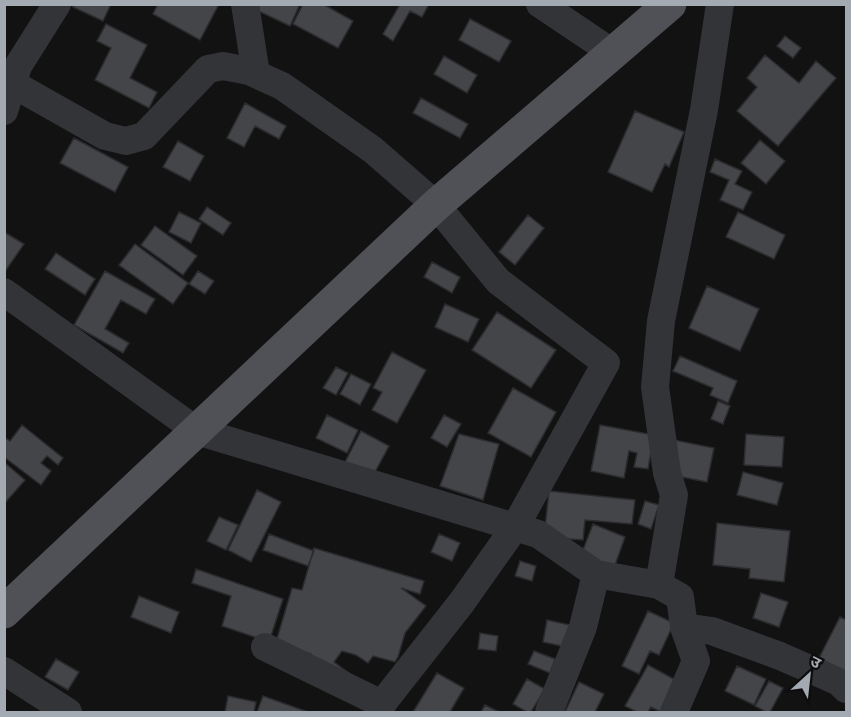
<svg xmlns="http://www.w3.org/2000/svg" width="851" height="717" font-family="Lato,'Noto Sans Devanagari',sans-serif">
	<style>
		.building { fill: #434548; stroke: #2c2c2f; stroke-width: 1.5 }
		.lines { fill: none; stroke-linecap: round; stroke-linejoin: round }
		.minor { stroke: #333438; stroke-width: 28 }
		.major { stroke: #4f5156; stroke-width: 33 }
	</style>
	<rect width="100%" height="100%" fill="#121213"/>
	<path class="building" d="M74,4h37l-8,17 -30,-14z
		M158,4h61l-19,36 -47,-26z
		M256,4h44l-10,22 -36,-17z
		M303,4h20l30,17 -15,27 -45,-24z
		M395,4h34l-7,13 -12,-6 -17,30 -10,-7 16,-28z
		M470,19l41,22 -12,21 -40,-22z
		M106,24l41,21 -17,33 27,14 -8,16 -54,-28 16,-32 -14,-7z
		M785,36l16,12 -8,10 -16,-12z
		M765,55l34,28 17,-22 20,17 -58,68 -41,-35 20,-24 -10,-9z
		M444,56l33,19 -10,18 -33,-19z
		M421,98l47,26 -8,14 -47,-25z
		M245,103l41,23 -7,13 -24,-13 -11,21 -17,-9z
		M635,111l49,21 -15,35 -4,-3 -13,28 -44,-20z
		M74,138l54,29 -13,25 -55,-29z
		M760,140l25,21 -19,23 -25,-21z
		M178,141l26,15 -14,25 -27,-14z
		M715,159l27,12 -7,13 17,8 -9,18 -23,-10 9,-20 -19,-8z
		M207,207l24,16 -8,12 -24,-16z
		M179,212l22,11 -10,20 -22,-11z
		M738,212l47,23 -11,24 -48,-22z
		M528,215l16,13 -29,37 -16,-13z
		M155,226l42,30 -14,19 -42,-30z
		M4,232l20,12 -18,26 -2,-1z
		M135,244l53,39 -15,21 -54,-39z
		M56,253l39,26 -10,16 -40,-26z
		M432,262l28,15 -8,16 -28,-16z
		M105,271l50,28 -9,15 -25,-14 -16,29 24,14 -6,10 -49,-28z
		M198,271l16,10 -9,13 -16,-10z
		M707,286l52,23 -19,42 -51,-23z
		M445,304l34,15 -11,23 -33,-15z
		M497,312l59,38 -25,38 -59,-38z
		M392,352l34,18 -29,53 -25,-13 10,-18 -9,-4z
		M680,356l57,25 -9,22 -18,-8 3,-7 -40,-17z
		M336,367l12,6 -12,22 -13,-7z
		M351,374l20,10 -11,21 -20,-11z
		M513,388l43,24 -25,45 -43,-24z
		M718,401l12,5 -7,18 -12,-5z
		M327,415l31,15 -11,23 -31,-15z
		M444,415l17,9 -14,23 -16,-9z
		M22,425l41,33 -5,7 -11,-9 -6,7 10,8 -10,14 -37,-28v-20l6,4z
		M600,425l54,10 -6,34 -14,-2 3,-14 -8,-2 -5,27 -33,-7z
		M361,431l28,15 -20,37 -27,-15z
		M459,434l40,10 -16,56 -43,-14z
		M746,434l38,3 -2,30 -38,-2z
		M674,440l40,8 -7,34 -40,-8z
		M4,462l21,18 -21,24z
		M743,472l40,11 -6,22 -40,-10z
		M257,490l24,12 -30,60 -23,-12z
		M549,491l86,9 -3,24 -47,-4 -2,20 -39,-3z
		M645,501l14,4 -8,24 -13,-5z
		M219,517l19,8 -12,25 -19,-9z
		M717,523l73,8 -6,51 -35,-4 1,-9 -37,-4z
		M593,524l32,13 -11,31 -33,-13z
		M269,534l45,17 -6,15 -45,-16z
		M439,534l21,9 -8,18 -21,-9z
		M314,548l110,33 -4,13 -19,-6 25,18 -21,27 -7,24 -3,5 -22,-6 -5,7 -12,-8 -14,-4 -8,11 19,14 -44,-13 2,-9 -35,-12 16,-54 10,2z
		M520,561l16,5 -4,15 -17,-5z
		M196,569l87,30 -14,43 -47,-16 9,-30 -39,-13z
		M761,593l27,9 -9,25 -26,-9z
		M139,596l40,16 -8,21 -40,-16z
		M648,611l26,12 -15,32 -9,-4 -11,23 -17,-8z
		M840,617l6,3v53l-27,-15z
		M547,620l23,5 -4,22 -23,-5z
		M480,633l18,3 -2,15 -18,-2z
		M534,651l21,8 -5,14 -22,-9z
		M56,659l23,13 -11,18 -23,-13z
		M648,665l33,18 -20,29 -10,-5 -3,5h-11l-12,-6z
		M737,666l29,13 -12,26 -29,-14z
		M437,673l27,15 -14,24h-37z
		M527,679l18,10 -14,23h-4l-14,-8z
		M769,681l14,7 -13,24h-4l-11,-6z
		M579,682l25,12 -9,18h-30z
		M228,696l28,6 -2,10h-29z
		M263,696l45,16h-51z
		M485,705l14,7h-18z"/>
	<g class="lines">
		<path class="minor" d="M245,4l11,70
			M540,4l73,49
			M18,66l39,-62
			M13,84l92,52 21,5 18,-5 64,-67 15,-3 26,5 33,15 91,64 63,55 62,76 108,82 -91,164 -53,75 -77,98 -7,12
			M4,111l14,-45
			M4,292l193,139 341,103 58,40 63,11 15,-90 -7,-22 -12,-86 6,-66 43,-211 16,-106
			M659,585l21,12 4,30 12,34 -22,51
			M684,627l28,4 68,25 59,26 7,7
			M265,647l117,57
			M4,671l64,41
			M549,712l34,-85 13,-53"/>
		<path class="major" d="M4,612l432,-407 234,-201"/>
	</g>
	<rect width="851" height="717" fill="none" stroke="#a4aab2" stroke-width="12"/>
	<g transform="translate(809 675) rotate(27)" stroke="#0d0d0e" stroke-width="4.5" paint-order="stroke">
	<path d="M0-4.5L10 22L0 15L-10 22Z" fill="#a4aab2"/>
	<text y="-9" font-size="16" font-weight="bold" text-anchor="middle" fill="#a4aab2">उ</text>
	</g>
</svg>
